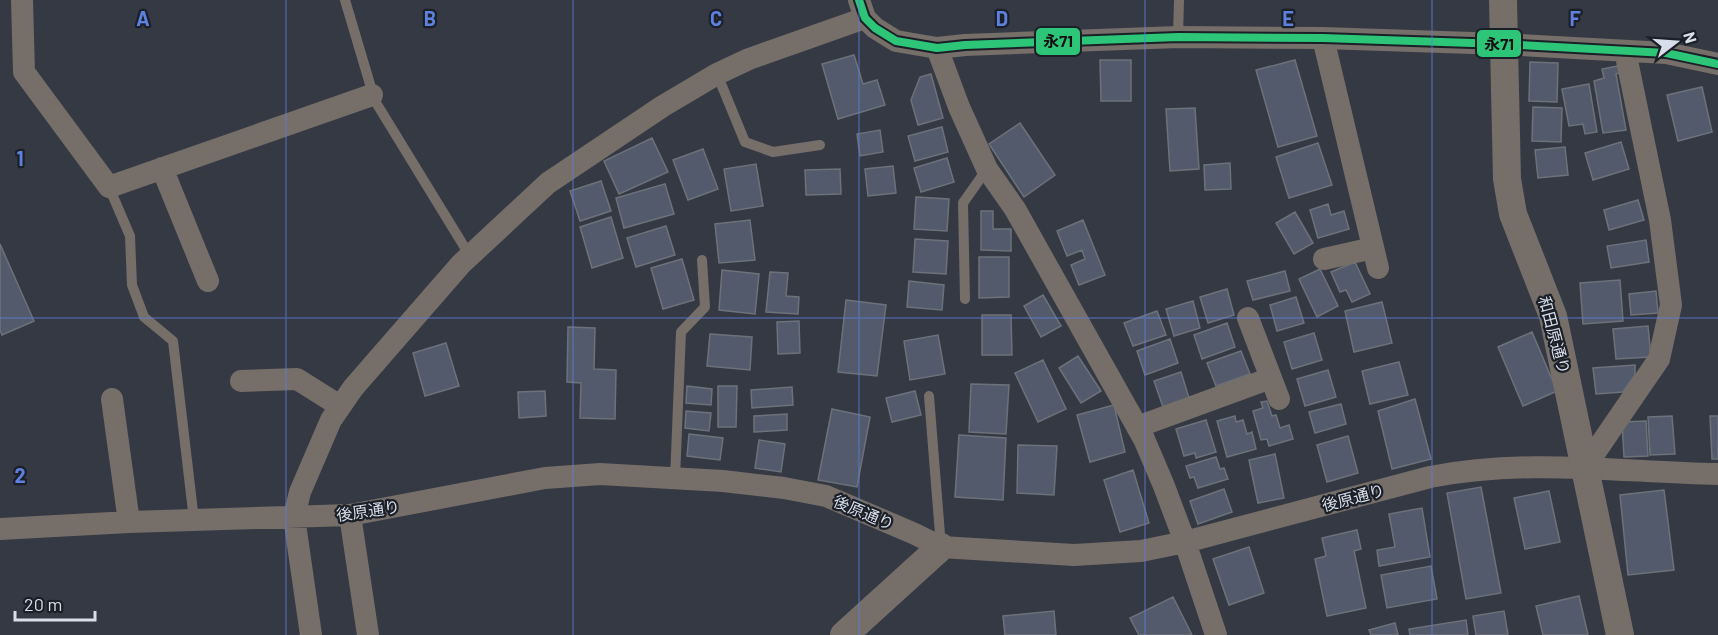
<svg xmlns="http://www.w3.org/2000/svg" width="1718" height="635" font-family="Barlow,'Noto Sans JP',sans-serif">
	<style>
		.building { fill: #535a6b; stroke: #6d717a; stroke-width: 1.5 }
		.lines { fill: none; stroke-linecap: round; stroke-linejoin: round }
		.service { stroke: #756e69; stroke-width: 10 }
		.minor { stroke: #756e69; stroke-width: 22 }
		.tertiary { stroke: #756e69; stroke-width: 28 }
		.bus-1-casing { stroke: #1b1f27; stroke-width: 12 }
		.bus-1 { stroke: #2dc577; stroke-width: 8 }
		.grid { fill: none; stroke: #5e80de; stroke-width: 1.5; stroke-opacity: 0.55 }
		.labels { text-anchor: middle; dominant-baseline: central; stroke-width: 4.5; stroke-linejoin: round; paint-order: stroke }
		.street-label { font-size: 16px; fill: #d8deea; stroke: #1b1f27 }
		.grid-label { font-size: 20px; text-anchor: middle; font-weight: bold; fill: #5e80de; stroke: #1b1f27; stroke-width: 4.5; stroke-linejoin: round; paint-order: stroke }
		.line-badge { stroke: #1b1f27; stroke-width: 2 }
		.pale-badge-label { font-size: 16px; text-anchor: middle; font-weight: bold; fill: #111 }
	</style>
	<rect width="100%" height="100%" fill="#353943"/>
	<path class="building" d="M854,55l9,29 14,-4 8,25 -47,14 -16,-55z
		M1100,60h31v41h-30z
		M1295,60l22,76 -39,11 -22,-77z
		M1530,62l28,1 -1,39 -28,-1z
		M1618,66l1,7 -3,1 10,56 -23,3 -9,-52 10,-3 -2,-9z
		M931,74l12,44 -25,7 -7,-25 9,-23z
		M1589,84l8,48 -12,2 -2,-10 -14,2 -7,-37z
		M1702,87l10,45 -34,9 -11,-46z
		M1533,107l29,1 -1,34 -29,-1z
		M1195,108l4,61 -29,2 -4,-62z
		M1020,123l35,52 -31,22 -35,-53z
		M942,127l6,25 -33,9 -7,-25z
		M880,130l3,22 -23,4 -3,-22z
		M652,138l16,34 -49,22 -15,-33z
		M1621,142l8,27 -36,11 -8,-27z
		M1318,143l14,42 -43,13 -13,-41z
		M1565,147l3,28 -30,3 -3,-28z
		M703,149l15,40 -30,11 -15,-40z
		M947,158l7,24 -33,10 -7,-24z
		M1230,163l1,26 -26,1 -1,-25z
		M756,164l7,42 -32,5 -7,-42z
		M893,166l3,27 -28,3 -3,-27z
		M840,169l1,25 -35,1 -1,-25z
		M601,181l10,30 -31,10 -10,-30z
		M665,184l9,30 -50,14 -8,-30z
		M916,197l33,2 -2,32 -33,-2z
		M1638,200l6,20 -35,10 -5,-20z
		M1328,204l3,11 13,-4 5,18 -31,9 -8,-28z
		M981,211h12v18h18v22l-30,-1z
		M1295,212l18,31 -19,11 -18,-31z
		M611,217l12,41 -31,10 -12,-41z
		M750,220l5,40 -36,3 -4,-39z
		M1083,220l22,55 -26,10 -8,-20 14,-6 -3,-9 -15,6 -10,-25z
		M666,226l9,29 -39,12 -9,-29z
		M915,239l33,2 -2,33 -33,-2z
		M1646,240l3,22 -38,6 -4,-22z
		M0,244l34,77 -32,14 -2,-5z
		M979,257h30v40l-30,1z
		M682,259l12,41 -31,9 -12,-41z
		M1355,262l15,32 -18,8 -6,-12 -6,2 -9,-20z
		M1320,269l18,37 -21,11 -18,-38z
		M722,270l37,4 -4,40 -36,-4z
		M1285,271l5,20 -37,9 -6,-19z
		M770,272l18,1 -2,23 13,1 -1,17 -32,-2z
		M1620,280l3,41 -40,3 -3,-41z
		M909,281l35,4 -2,25 -35,-3z
		M1227,289l7,26 -26,8 -8,-26z
		M1656,291l2,22 -27,2 -2,-21z
		M1043,295l18,31 -20,11 -17,-31z
		M1296,297l8,26 -27,8 -7,-26z
		M846,300l40,5 -9,71 -39,-4z
		M1193,301l7,27 -26,8 -8,-27z
		M1382,302l10,41 -38,9 -9,-41z
		M1157,311l9,24 -33,11 -9,-23z
		M982,315h29l1,40h-30z
		M799,321l1,32 -22,1 -1,-32z
		M1227,323l8,24 -33,12 -8,-24z
		M1648,326l3,31 -35,2 -3,-30z
		M568,327l27,1 -1,41 22,1 -1,49 -35,-1 1,-35 -14,-1z
		M1532,332l25,59 -34,15 -25,-59z
		M1314,333l8,27 -30,9 -8,-27z
		M710,334l42,3 -2,33 -43,-4z
		M938,335l7,39 -35,6 -6,-39z
		M1170,339l8,24 -33,12 -8,-24z
		M446,343l13,43 -34,10 -12,-43z
		M1241,351l9,23 -34,12 -9,-23z
		M1078,356l23,35 -20,12 -22,-35z
		M1043,360l23,49 -28,13 -23,-49z
		M1399,362l9,33 -38,9 -8,-33z
		M1635,365v10l-12,17 -27,2 -3,-26z
		M1328,370l8,27 -31,9 -8,-27z
		M1181,372l8,26 -26,9 -9,-26z
		M971,384l38,1 -3,49 -37,-2z
		M687,386l25,3 -1,16 -25,-2z
		M718,386h19l-1,41h-18z
		M792,387l1,18 -41,3 -1,-18z
		M545,391l1,25 -27,2 -1,-26z
		M915,391l6,24 -29,7 -6,-24z
		M1415,399l16,60 -39,10 -14,-58z
		M1267,401l5,15 4,-1 4,13 9,-3 4,14 -24,7 -2,-7 -6,1 -8,-29 10,-3 -2,-6z
		M1341,404l5,20 -31,9 -6,-21z
		M1114,405l11,47 -35,10 -13,-47z
		M832,409l38,8 -13,70 -39,-7z
		M686,411l25,2 -2,18 -24,-3z
		M787,414v16l-33,2v-16z
		M1235,416l1,6 7,-2 4,14 5,-2 4,17 -29,8 -10,-36z
		M1672,416l3,38 -25,1 -2,-38z
		M1710,416h8v43h-6z
		M1206,420l10,32 -20,6 -1,-5 -11,3 -8,-27z
		M1646,421l2,35 -24,1 -2,-35z
		M689,434l34,4 -3,22 -33,-4z
		M959,435l47,3 -3,62 -48,-3z
		M1348,436l10,37 -31,9 -10,-37z
		M759,440l26,4 -4,28 -26,-4z
		M1018,445l39,1 -3,49 -37,-2z
		M1275,454l9,44 -26,5 -9,-43z
		M1216,457l4,12 4,-1 4,11 -30,9 -4,-11 -4,1 -4,-12z
		M1133,470l16,53 -29,9 -16,-52z
		M1481,487l20,106 -35,6 -19,-106z
		M1224,489l8,23 -34,12 -8,-23z
		M1664,490l10,80 -46,5 -8,-80z
		M1549,491l11,51 -35,7 -11,-51z
		M1422,508l8,49 -51,9 -2,-16 18,-3 -6,-33z
		M1357,530l4,19 -7,2 12,57 -39,8 -12,-57 11,-3 -4,-18z
		M1249,547l15,46 -35,12 -16,-46z
		M1431,566l6,33 -50,9 -6,-33z
		M1579,596l9,39h-45l-7,-29z
		M1173,597l19,38h-53l-9,-17z
		M1054,611l2,24h-51l-2,-19z
		M1504,611l4,24h-32l-3,-19z
		M1466,620l2,15h-58l-1,-6z
		M1395,623l3,12h-27l-2,-5z"/>
	<g class="lines">
		<path class="service" d="M345,0l30,101 95,155
			M1178,37l1,-37
			M717,74l28,68 28,10 47,-7
			M109,187l21,49 2,49 12,32 29,24 21,179
			M965,299l-2,-96 24,-34
			M929,396l12,151
			M675,479l6,-147 24,-25 -3,-47"/>
		<path class="minor" d="M22,0l2,72 85,115 263,-92
			M859,0l6,18 10,10 21,13 41,7 28,-3 213,-8 145,1 179,6 164,9 52,11
			M1323,38l55,230
			M937,48l22,59 28,62 28,40 129,230 20,47 21,56 31,93
			M162,168l46,113
			M1324,259l49,-11
			M1248,318l31,81
			M241,381l56,-2 43,27
			M112,399l17,123
			M1137,427l134,-49
			M1585,467l74,-108 12,-54 -11,-85 -35,-169
			M350,515l18,120
			M0,529l129,-7 221,-7 195,-37 55,-4 123,7 61,7 42,8 89,38 26,13 133,8 67,-4 44,-9 245,-65c99,-19 189,-5 288,-3
			M311,635l-17,-118 6,-25 31,-72 22,-32 108,-124 87,-81 115,-77 54,-32 32,-15 116,-41"/>
		<path class="tertiary" d="M1503,0l4,179 6,35 40,102 67,319
			M844,635l97,-88"/>
		<defs>
			<path id="bus-1" d="M859,0l6,18 10,10 21,13 41,7 28,-3 213,-8 145,1 179,6 164,9 52,11"/>
		</defs>
		<use href="#bus-1" class="bus-1-casing"/>
		<use href="#bus-1" class="bus-1"/>
	</g>
	<path class="grid" d="M286,0v635M573,0v635M859,0v635M1145,0v635M1432,0v635M0,318h1718"/>
	<g class="labels">
		<g class="street-label">
			<text transform="translate(1555 335) rotate(75)">和田原通り</text>
			<text transform="translate(1353 497) rotate(-15)">後原通り</text>
			<text transform="translate(368 510) rotate(-8)">後原通り</text>
			<text transform="translate(864 512) rotate(23)">後原通り</text>
		</g>
	</g>
	<g class="grid-label">
		<text x="143" y="26">A</text>
		<text x="430" y="26">B</text>
		<text x="716" y="26">C</text>
		<text x="1002" y="26">D</text>
		<text x="1288" y="26">E</text>
		<text x="1575" y="26">F</text>
		<text x="20" y="166">1</text>
		<text x="20" y="483">2</text>
	</g>
	<g class="line-badge">
		<rect x="1035" y="27" width="46" height="29" rx="6" fill="#2dc577"/>
		<rect x="1476" y="29" width="46" height="29" rx="6" fill="#2dc577"/>
	</g>
	<g class="pale-badge-label">
		<text x="1058" y="47">永71</text>
		<text x="1499" y="50">永71</text>
	</g>
	<g transform="translate(1676 42) rotate(73)" stroke="#1b1f27" stroke-width="4.5" paint-order="stroke">
	<path d="M0-4.5L10 22L0 15L-10 22Z" fill="#d8deea"/>
	<text y="-9" font-size="16" font-weight="bold" text-anchor="middle" fill="#d8deea">N</text>
	</g>
	<path d="M15 611v9h80v-9" fill="none" stroke="#d8deea" stroke-width="3"/>
	<text x="24" y="611" font-size="18" fill="#d8deea" stroke="#1b1f27" stroke-width="4.5" paint-order="stroke">20 m</text>
</svg>
